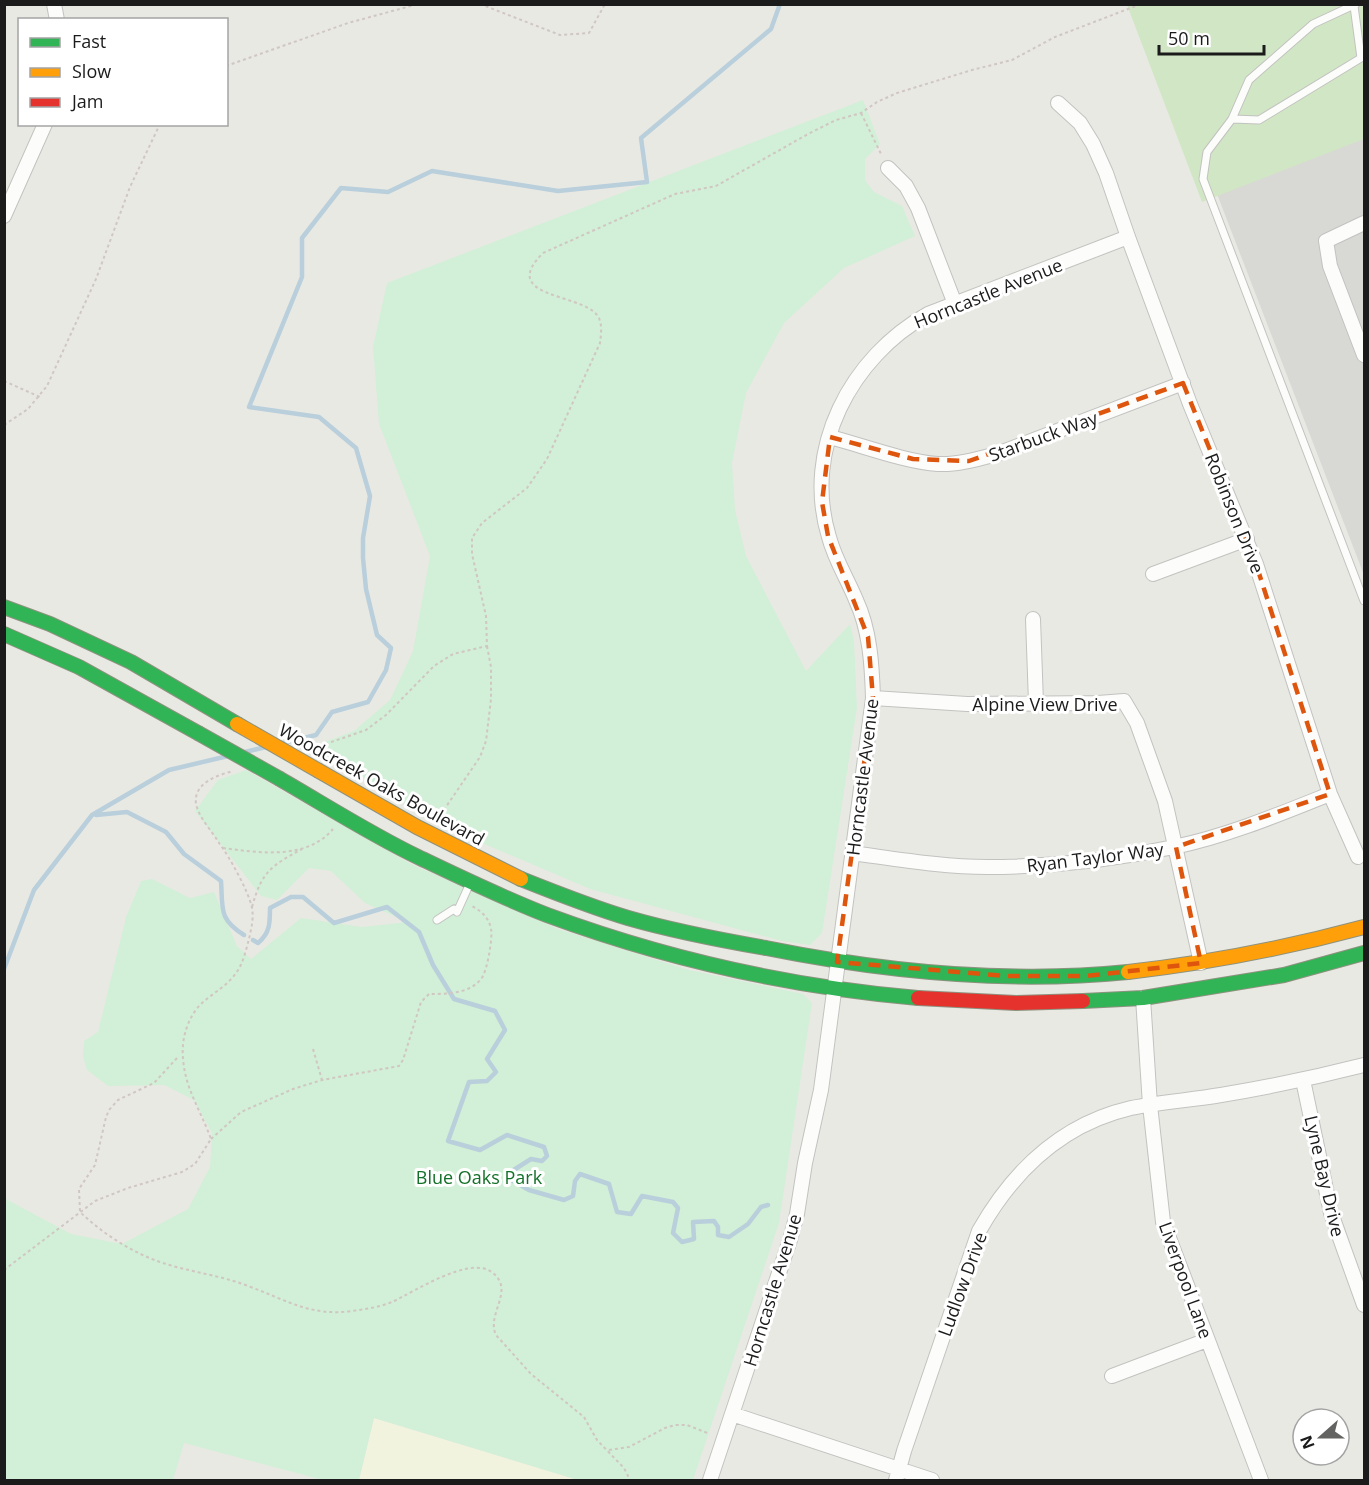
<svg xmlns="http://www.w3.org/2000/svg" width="1369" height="1485" font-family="'Open Sans',sans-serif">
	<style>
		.residential { fill: #d8d8d5 }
		.education { fill: #f1f3de }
		.grass { fill: #d1e6c4 }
		.park { fill: #d2efd7 }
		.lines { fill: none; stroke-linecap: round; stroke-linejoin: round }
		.stream { stroke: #b9cfdb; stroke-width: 4.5 }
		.lane-casing { stroke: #c2c2c0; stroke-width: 9 }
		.street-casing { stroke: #c2c2c0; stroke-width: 16 }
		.fast-casing { stroke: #8d927e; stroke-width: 16 }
		.slow-casing { stroke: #8d927e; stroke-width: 16 }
		.jam-casing { stroke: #8d927e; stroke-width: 16 }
		.path { stroke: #d0c6c2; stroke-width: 2; stroke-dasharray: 3 3; stroke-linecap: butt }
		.lane { stroke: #fcfcfb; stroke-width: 7 }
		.street { stroke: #fcfcfb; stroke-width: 14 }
		.fast { stroke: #30b455; stroke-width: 14 }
		.slow { stroke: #ff9f0a; stroke-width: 14 }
		.jam { stroke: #e5322d; stroke-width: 14 }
		.fast-bridge-casing { stroke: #8d927e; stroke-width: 16; stroke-linecap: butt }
		.slow-bridge-casing { stroke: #8d927e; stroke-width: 16; stroke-linecap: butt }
		.fast-bridge { stroke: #30b455; stroke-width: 14 }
		.slow-bridge { stroke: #ff9f0a; stroke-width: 14 }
		.marked { fill: none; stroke: #de560d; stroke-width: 4.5; stroke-dasharray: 12 8; stroke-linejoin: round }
		.labels { text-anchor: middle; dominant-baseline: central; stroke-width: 6; stroke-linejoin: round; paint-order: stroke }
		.street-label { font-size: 18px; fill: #1b1b1b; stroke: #fff }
		.park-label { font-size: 18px; fill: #137028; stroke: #fff }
	</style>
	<rect width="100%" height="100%" fill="#e9e9e4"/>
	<path class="residential" d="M1364,137v438l-147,-381z"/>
	<path class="education" d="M374,1418l204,62h-219z"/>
	<path class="grass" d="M1127,5h237v134l-162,63z"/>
	<path class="park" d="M863,100l17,44 -15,15v21l9,12 28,14 13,30 -71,32 -60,55 -38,70 -14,70 3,47 11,46 60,115 44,-47 4,17 3,67 -35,225 -12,12 -28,-4 -192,-52 -129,-55 -155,-85 48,-18 36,-31 23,-49 17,-95 -51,-132 -6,-77 14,-64z
		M246,770l165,94 147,65 131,41 114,24 9,9 -33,220 -86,257h-115l-204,-62 -15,62h-36l-139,-37 -11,37h-168l-1,-282 67,36 51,10 66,-35 22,-42 2,-34 -18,-33 -30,-15 -56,1 -21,-16 -4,-13 1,-16 14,-9 28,-115 15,-36 11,-2 38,19 24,-6 23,54 14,13 50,-41 61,9 45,-5 -42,-19 -34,-32 -22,-3 -32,32 -16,-4 -66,-85 23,-31z"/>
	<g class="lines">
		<path class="stream" d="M283,743l33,-8 16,-23 36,-10 18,-32 5,-22 -14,-13 -11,-46 -3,-31v-20l7,-42 -14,-48 -37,-31 -70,-10 53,-130v-39l39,-50 47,4 44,-21 126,20 89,-9 -6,-44 130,-109 9,-25
			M245,752l21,-5
			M96,815l31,-3 39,20 18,22 37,27c2,27 -3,38 23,54
			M253,940l5,3c12,-10 12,-20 12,-35l21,-11h12l31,26 53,-16 32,25 14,33 21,34 41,12 10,19 -18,29 9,13 -9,9 -18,1 -21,59 32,9 27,-15 37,12 3,9 -5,5 -11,-2 -19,12 1,10 16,9 35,10 9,-4 2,-15 5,-7 29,10 8,28 14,2 11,-18 31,6 5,6 -5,25 9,9 12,-3 -1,-17 21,-1 4,6v8l11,2 19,-13 13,-17 7,-2
			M4,969l30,-79 58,-75 77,-45 59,-14"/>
		<defs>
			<path id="lane" d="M1356,4l-43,20 -64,56 -17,39 -25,33 -4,27 161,422
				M1232,119l27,1 102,-62 -7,-52
				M437,920l17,-11 3,3 14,-31"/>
			<path id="street" d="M54,4l3,16
				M1058,103l22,20 13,21 13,29 22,64 62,167 66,160 74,230 28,63
				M888,168l18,18 12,22 37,96
				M4,216l41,-92
				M1364,223l-38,18 4,25 34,89
				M830,437c31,8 76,25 108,27 19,1 40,-5 59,-10l186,-71
				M1153,574l94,-35
				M1033,619l3,84
				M873,698l94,6 131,-1 26,-2 13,22 28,78 36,162
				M852,853c45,6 91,14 136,14 63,0 125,-7 186,-20 53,-11 106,-33 156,-53
				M1143,998l7,107 13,117 98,258
				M1303,1080l28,133 33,92
				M1112,1376l95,-36
				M732,1414l200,66
				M710,1480l80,-240 7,-26 8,-51 16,-73 52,-392c-1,-33 -3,-68 -17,-98 -9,-22 -21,-40 -27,-63 -27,-88 22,-180 99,-223l200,-77
				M896,1480l8,-29 75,-220c34,-60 83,-107 152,-123 30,-6 60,-8 90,-13 48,-8 96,-18 143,-30"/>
			<path id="fast" d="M4,607l46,17 81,38 106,62
				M4,634l75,33 119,66
				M280,779c45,26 92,56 138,78 42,20 85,41 129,58 119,44 244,72 371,83
				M521,879c35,14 70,28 107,39 45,13 92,22 138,30 119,24 241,36 362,24
				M1083,1001l60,-3 141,-23 80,-22"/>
			<path id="slow" d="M319,771l98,56 104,52
				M1128,972c80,-9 158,-24 236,-45"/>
			<path id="jam" d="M918,998l98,5 67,-2"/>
		</defs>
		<use href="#lane" class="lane-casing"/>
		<use href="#street" class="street-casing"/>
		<use href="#fast" class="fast-casing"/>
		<use href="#slow" class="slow-casing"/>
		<use href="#jam" class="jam-casing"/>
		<path class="path" d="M480,4l80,31 29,-2 16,-29
			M226,66l122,-43 70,-19
			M861,113l21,43
			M4,381l36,16
			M4,425l24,-16 19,-23 49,-107 34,-92 30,-63
			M314,748l52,-18 20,-15 48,-49 19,-12 34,-8 -1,-30 -14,-62v-16l10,-15 45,-35 20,-29 53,-116c1,-9 3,-20 -3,-28 -17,-22 -99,-17 -54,-62l132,-59 41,-8 92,-52 28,-14 25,-7 16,-11 20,-9 75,-23 40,-10 43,-23 86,-33
			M437,820l43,-63 6,-16 5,-42v-32l-4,-21
			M223,848c36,5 84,12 110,-19
			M252,907c10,-36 19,-41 50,-58
			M313,1049l9,31
			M177,1058l-23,25 -36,17 -9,10 -3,7 -11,48 -16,24 1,23c22,21 51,40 80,50 29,10 60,13 88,24 36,13 63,31 104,25 14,-2 28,-4 40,-9 22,-10 79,-48 101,-29 22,18 -7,41 3,62l35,39 53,43 13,23 27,28 6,12
			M211,1139l30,-27 52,-23 29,-9 77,-14 4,-6 18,-58 8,-8c17,0 40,0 52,-15 6,-6 12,-42 10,-50 -2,-12 -11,-19 -21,-24
			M4,1270l91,-69 33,-13 54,-16 13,-8 16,-25c-10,-28 -26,-50 -28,-81 -2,-19 5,-42 19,-55 11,-10 25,-17 34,-30 7,-9 10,-23 13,-34 2,-10 5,-20 3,-31 -3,-16 -23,-52 -33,-65 -7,-12 -20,-25 -23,-39 -3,-21 22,-29 37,-33
			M609,1450l20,-3 36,-19 10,-3h12l23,9"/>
		<use href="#lane" class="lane"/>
		<use href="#street" class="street"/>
		<use href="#fast" class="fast"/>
		<use href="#slow" class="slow"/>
		<use href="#jam" class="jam"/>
		<defs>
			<path id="fast-bridge" d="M198,733l82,46"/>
			<path id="slow-bridge" d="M237,724l82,47"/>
		</defs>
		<use href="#fast-bridge" class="fast-bridge-casing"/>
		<use href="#slow-bridge" class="slow-bridge-casing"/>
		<use href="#fast-bridge" class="fast-bridge"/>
		<use href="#slow-bridge" class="slow-bridge"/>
	</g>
	<path class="marked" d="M1183,383l73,181 74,230 -154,53 25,116 -115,13h-79l-170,-14 36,-264 -5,-61 -40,-101 -6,-34 8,-65 83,22 56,2z"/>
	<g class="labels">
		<g class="street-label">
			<text transform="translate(988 293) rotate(-22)">Horncastle Avenue</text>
			<text transform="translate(1043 436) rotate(-20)">Starbuck Way</text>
			<text transform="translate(1235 513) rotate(68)">Robinson Drive</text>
			<text x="1045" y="704">Alpine View Drive</text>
			<text transform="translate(862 777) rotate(-83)">Horncastle Avenue</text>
			<text transform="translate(382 784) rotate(29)">Woodcreek Oaks Boulevard</text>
			<text transform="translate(1095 857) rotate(-7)">Ryan Taylor Way</text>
			<text transform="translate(1325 1176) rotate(77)">Lyne Bay Drive</text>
			<text transform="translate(1186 1280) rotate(70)">Liverpool Lane</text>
			<text transform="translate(962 1284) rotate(-70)">Ludlow Drive</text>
			<text transform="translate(772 1290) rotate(-73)">Horncastle Avenue</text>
		</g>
		<g class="park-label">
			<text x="479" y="1177">Blue Oaks Park</text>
		</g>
	</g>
	<rect width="1369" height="1485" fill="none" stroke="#1b1b1b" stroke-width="12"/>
	<rect x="18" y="18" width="210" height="108" fill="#ffffff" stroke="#a4a4a4" stroke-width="1.5"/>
	<rect x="30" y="38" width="30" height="9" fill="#30b455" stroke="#a4a4a4" stroke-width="1.5"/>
	<text x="72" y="48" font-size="18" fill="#1b1b1b">Fast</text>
	<rect x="30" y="68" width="30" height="9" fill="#ff9f0a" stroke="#a4a4a4" stroke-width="1.5"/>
	<text x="72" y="78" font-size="18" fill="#1b1b1b">Slow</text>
	<rect x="30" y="98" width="30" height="9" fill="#e5322d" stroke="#a4a4a4" stroke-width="1.5"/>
	<text x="72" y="108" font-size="18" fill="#1b1b1b">Jam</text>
	<g transform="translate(1321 1437) rotate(249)"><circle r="28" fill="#ffffff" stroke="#a4a4a4" stroke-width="1.5"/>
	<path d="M0-4.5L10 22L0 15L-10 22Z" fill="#636361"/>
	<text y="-9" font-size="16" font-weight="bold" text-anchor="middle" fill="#1b1b1b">N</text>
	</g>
	<path d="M1159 45v9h105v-9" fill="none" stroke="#1b1b1b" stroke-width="3"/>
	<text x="1168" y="45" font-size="18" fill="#1b1b1b" stroke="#ffffff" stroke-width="4.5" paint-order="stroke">50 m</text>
</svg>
